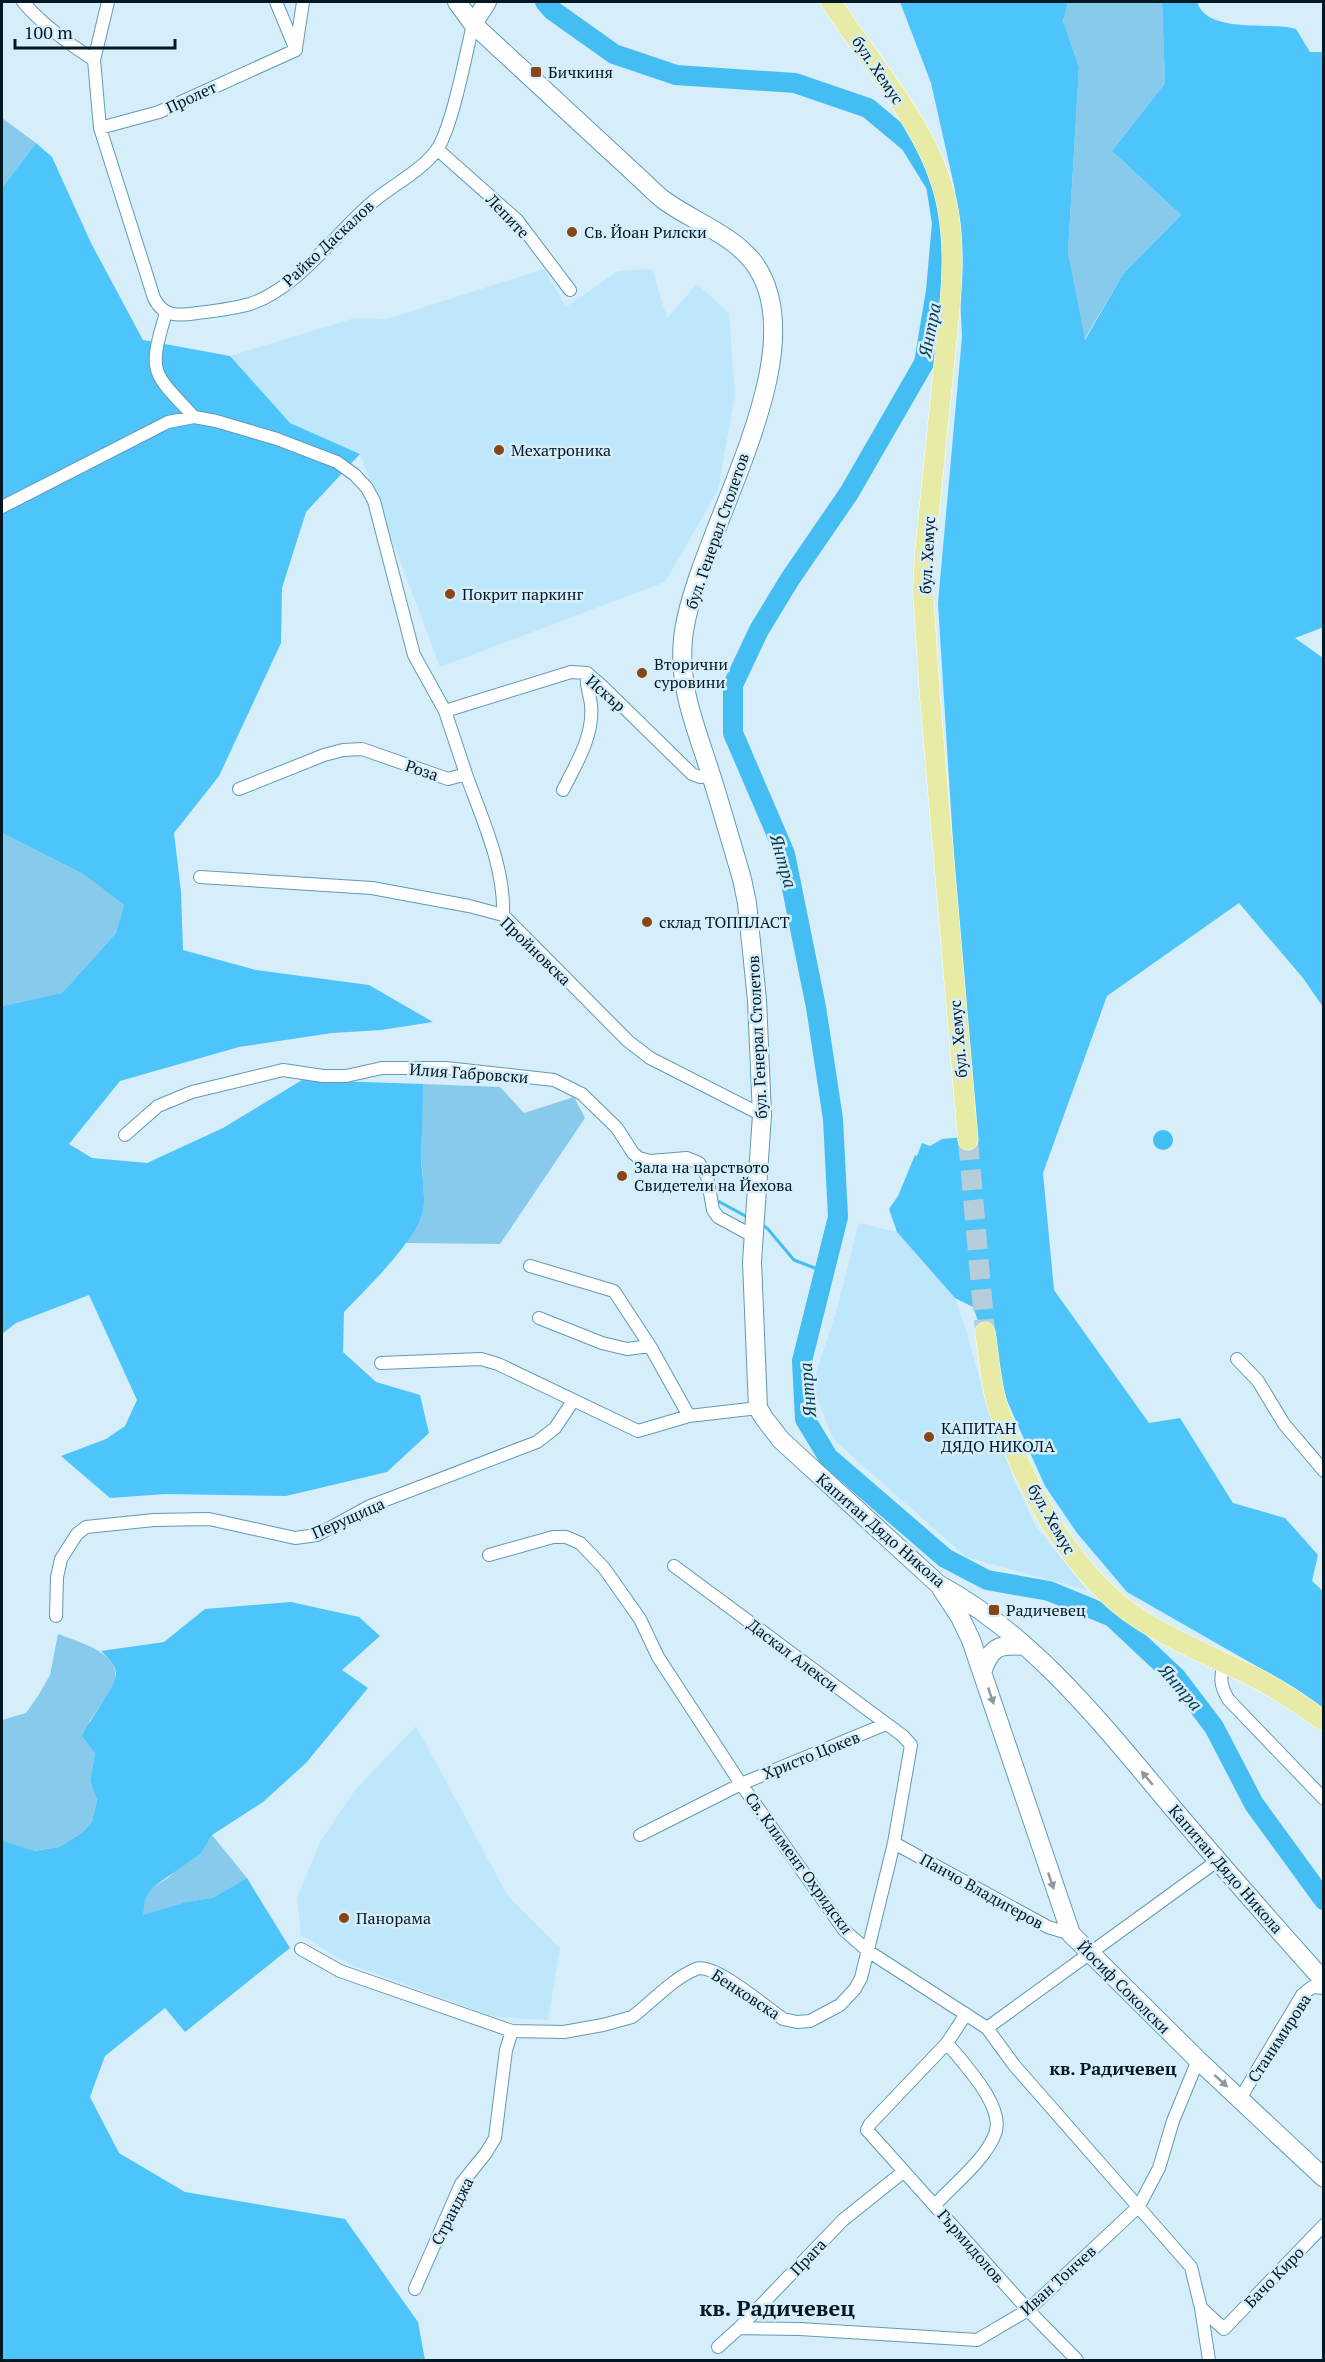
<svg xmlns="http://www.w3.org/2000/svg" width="1325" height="2362" font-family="'PT Serif',serif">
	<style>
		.built { fill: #bfe7fc }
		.green { fill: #88caec }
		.forest { fill: #4dc4fa }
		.water { fill: #44bdf2 }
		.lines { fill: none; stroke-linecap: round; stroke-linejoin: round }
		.stream { stroke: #44bdf2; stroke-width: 3 }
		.river { stroke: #44bdf2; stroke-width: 20 }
		.primary-tunnel { stroke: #b6cdda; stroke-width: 20; stroke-dasharray: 20 10; stroke-linecap: butt }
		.street-casing { stroke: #609ab7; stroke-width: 14 }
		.secondary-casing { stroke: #609ab7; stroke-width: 20 }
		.primary-casing { stroke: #fff; stroke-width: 21 }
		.street { stroke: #fff; stroke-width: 12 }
		.secondary { stroke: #fff; stroke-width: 18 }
		.primary { stroke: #e8eba5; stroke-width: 20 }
		.oneway { fill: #8d989c }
		.poi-dot { fill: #884515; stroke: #d6edfa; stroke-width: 2 }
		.labels { text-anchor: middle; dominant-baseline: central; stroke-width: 5; stroke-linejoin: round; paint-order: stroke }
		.street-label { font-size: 16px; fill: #021924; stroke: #d6edfa }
		.poi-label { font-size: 16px; fill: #021924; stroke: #d6edfa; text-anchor: start }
		.water-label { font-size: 18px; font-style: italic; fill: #073d52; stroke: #d6edfa }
		.neighbourhood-label { font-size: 18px; font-weight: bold; fill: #021924; stroke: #d6edfa }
		.district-label { font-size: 22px; font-weight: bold; fill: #021924; stroke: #d6edfa }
	</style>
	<rect width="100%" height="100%" fill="#d6edfa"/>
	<path class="built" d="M544,269l22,38 52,-36 34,-2 15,49 30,-34 32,29 6,82 -17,95 -53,92 -225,85 -80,-213 -70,-31 -60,-67 125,-38 32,1z
		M859,1223l38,9 58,66 12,35 22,80 27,72 20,42 51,63 -121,-33 -133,-118 -21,-54 23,-69z
		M416,1726l92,170 52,52 -12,72 -53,-3 -146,-53 -48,-29 -4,-37 23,-56 35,-52z"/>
	<path class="green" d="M1068,2h94l3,81 -53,68 69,64 -58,59 -39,66 -16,-88 11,-185 -16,-46z
		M2,118l34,25 -34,45z
		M2,833l81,41 41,31 -8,28 -54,60 -60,13z
		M423,1084l77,3 24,26 50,-16 11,21 -85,126 -94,-1 15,-28 3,-21 -3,-39z
		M58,1634c26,10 75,22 51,60 -6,10 -14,18 -20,28l6,31 -5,28 7,19 -5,21 -9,11 -24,15 -26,4 -29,-10 -2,-5v-116l24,-7 12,-17 12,-21z
		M212,1835l35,43 -35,20 -26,4 -44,14 3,-16 8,-13 15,-9z"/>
	<path class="forest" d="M900,2h168l-5,19 16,46 -11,185 17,88 38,-66 58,-59 -69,-64 53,-68 -3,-81h35c11,33 73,19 99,27l14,23h14v575l-29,11 28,20v349l-20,-29 -64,-75 -132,93 -64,177 11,117 95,133 31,-5 53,85 52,15 33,37 -6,26 11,10v118l-37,-26 -159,-91 -50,-59 -32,-47 -37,-83 -35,-96 -18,-9 -58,-66 -8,-23 9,-13 17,-41 2,1 5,-13 8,3 12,-7 32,-3 -9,-102 -27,-431 24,-266 -7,-147 -24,-107z
		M36,143l16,14 39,86 52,97 87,16 60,67 70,31 -54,58 -24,76 -1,55 -62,133 -45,57 7,59 2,58 73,20 113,15 64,37 -52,8 -49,3 -93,14 -119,34 -51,63 23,14 55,5 76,-35 79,-48 121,4c0,24 -1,47 -2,70 0,20 6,41 1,60 -8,29 -57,76 -78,98l-1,40 33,30 44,13 9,38 -42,39 -101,24 -121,-2 -55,4 -49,-42 45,-17 19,-13 12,-26 -48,-105 -73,28 -14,11v-328l60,-13 54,-60 8,-28 -41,-31 -81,-41v-645z
		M291,1602l68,15 21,19 -38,34 26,18 -62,75 -43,39 -51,33 -12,19 -47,33 -8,13 -2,15 43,-13 26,-4 35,-20 43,70 -105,84 -20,-24 -60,48 -15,41 29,56 66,39 160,27 73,103 7,38h-423v-524l2,5 30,10 25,-4 24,-15 9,-11 5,-21 -7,-19 5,-28 -13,-17c7,-16 33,-47 34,-62 0,-9 -9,-17 -15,-23l63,-9 41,-33z"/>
	<path class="water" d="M1153 1140a10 10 0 1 1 20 0a10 10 0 1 1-20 0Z"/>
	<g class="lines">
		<path class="stream" d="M718,1201l31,17
			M762,1225l5,3 27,32 31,12"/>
		<path class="river" d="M545,2l7,8 62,44 62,21 119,8 73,25 42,35 26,42 6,38 -6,68 -12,72 -75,130 -59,86 -31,51 -26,55v48l52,121 31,153 17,112 5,98 -36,144 3,58 23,38 117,101 42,22 62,11 63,26 64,60 38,50 40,77 70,96"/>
		<path class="primary-tunnel" d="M968,1140l17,192"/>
		<defs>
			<path id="street" d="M23,2c21,24 45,41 71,58
				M108,2l-14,58 6,68 54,170c9,19 24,18 43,15 17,-2 36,-4 53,-9 46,-15 84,-68 119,-99 21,-19 49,-31 67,-54 16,-22 30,-97 37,-127
				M276,2l20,48
				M296,48l7,-46
				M100,128l59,-16 137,-62
				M437,149l80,71 53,70
				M166,313c-19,62 -13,59 28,104
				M2,507l166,-85 26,-5 22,4 61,18 60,23 18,13 12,13 7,13 40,154 31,56 21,63
				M445,711l126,-39 16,1 14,12 91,89 8,3 11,-1
				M239,789l85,-34 19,-5 19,-1 86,30 18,-5c16,45 39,93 37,141
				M563,790c13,-26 31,-54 28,-85 -1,-11 -6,-20 -4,-32
				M200,877l172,11 97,18 34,9 125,126 22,17 112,57
				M125,1135l33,-29 34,-14 91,-22 40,6h23l36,-8h64l108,12 28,14 35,34 16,25 6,5 11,3 37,-3 12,5 8,13 6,34 5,7 35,19
				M530,1266l84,25 36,55 39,70
				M539,1318l63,25 25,6 23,-3
				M1237,1359l21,22 26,43 40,47
				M381,1363l100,-4 17,5 140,67 51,-15 69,-8
				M489,1555l64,-18h13l14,6 24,25 36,51 18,38 83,127 103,146 24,21 119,77 27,37 177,202 10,41 8,52
				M56,1616l1,-39 4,-18 16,-25 9,-7 68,-7 55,-1 86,19 22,-3 53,-29 167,-64 18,-14 18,-27
				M1224,1663c-4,15 -4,22 4,36l96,100
				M640,1835l101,-51 145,-60
				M894,1843l154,84 23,7
				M301,1949l39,22 172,60 52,1 39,-7 29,-8c20,-15 40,-38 64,-48 18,-7 71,39 87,50l14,3 13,-1 30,-16 15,-16 6,-11 33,-135 17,-98 -8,-9 -229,-170
				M966,2014l-19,29 -77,81 -3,6 161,180 49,50
				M987,2028l230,-167
				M1240,2099l62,-104 10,-8 12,1
				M935,2205c18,-20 51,-46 60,-71 11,-27 -32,-71 -48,-91
				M415,2289l46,-105 25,-31 9,-15 11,-88 6,-19
				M1201,2308l23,21 100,-104
				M739,2328l61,1 177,11 51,-30 111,-104 20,-38 14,-47 25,-61
				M718,2347l21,-19 104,-108 60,-48"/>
			<path id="secondary" d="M457,2l16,22 172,159c6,6 13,13 20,18 28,20 68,34 89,62 67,92 -61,276 -71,376 -5,49 14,91 28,136 11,35 21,70 31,104l5,24 10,97 5,115 -10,147 6,146 6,10 17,22 157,144c95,51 165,141 233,222 50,59 101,117 153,175
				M473,24l14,-22
				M941,1588l19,29 11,23 100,294 127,126 126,118
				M982,1672c9,-25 16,-28 42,-26"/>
			<path id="primary" d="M831,2c34,52 88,116 108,174 23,63 10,134 4,199 -6,59 -12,118 -18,177l-2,38 7,108 38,442
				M985,1332c4,24 5,49 12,72 25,77 73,171 144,216 36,23 75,38 113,57 25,12 47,28 70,44"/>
		</defs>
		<use href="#street" class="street-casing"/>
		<use href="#secondary" class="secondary-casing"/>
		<use href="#primary" class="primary-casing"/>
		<use href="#street" class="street"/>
		<use href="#secondary" class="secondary"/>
		<use href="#primary" class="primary"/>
	</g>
	<defs><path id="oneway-solid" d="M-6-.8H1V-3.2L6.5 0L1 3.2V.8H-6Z" transform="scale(1.5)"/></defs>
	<g class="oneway">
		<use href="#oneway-solid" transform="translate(991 1696) rotate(71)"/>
		<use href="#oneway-solid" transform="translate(1147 1778) rotate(-130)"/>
		<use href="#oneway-solid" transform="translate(1051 1881) rotate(71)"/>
		<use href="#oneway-solid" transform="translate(1221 2081) rotate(42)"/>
	</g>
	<g class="poi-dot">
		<rect x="530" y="66" width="12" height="12" rx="3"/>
		<circle cx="572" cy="232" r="6"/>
		<circle cx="499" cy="450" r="6"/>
		<circle cx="450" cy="594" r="6"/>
		<circle cx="642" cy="673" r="6"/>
		<circle cx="647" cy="922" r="6"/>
		<circle cx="622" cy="1176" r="6"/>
		<circle cx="929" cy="1437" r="6"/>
		<rect x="988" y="1604" width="12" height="12" rx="3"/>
		<circle cx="344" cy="1918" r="6"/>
	</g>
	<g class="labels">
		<g class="street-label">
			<text transform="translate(878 70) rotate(56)">бул. Хемус</text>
			<text transform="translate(191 97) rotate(-25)">Пролет</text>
			<text transform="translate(508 216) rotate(46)">Лепите</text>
			<text transform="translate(328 243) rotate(-43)">Райко Даскалов</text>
			<text transform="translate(717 531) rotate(-71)">бул. Генерал Столетов</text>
			<text transform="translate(927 555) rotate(-87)">бул. Хемус</text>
			<text transform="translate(606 693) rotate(41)">Искър</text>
			<text transform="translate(422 770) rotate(19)">Роза</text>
			<text transform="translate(536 951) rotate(44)">Пройновска</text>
			<text transform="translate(757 1037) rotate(-93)">бул. Генерал Столетов</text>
			<text transform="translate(958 1039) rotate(-95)">бул. Хемус</text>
			<text transform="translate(469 1073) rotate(4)">Илия Габровски</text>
			<text transform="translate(348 1518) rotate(-24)">Перущица</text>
			<text transform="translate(1052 1519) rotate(60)">бул. Хемус</text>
			<text transform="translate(881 1530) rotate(41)">Капитан Дядо Никола</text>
			<text transform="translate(793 1655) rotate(37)">Даскал Алекси</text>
			<text transform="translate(811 1755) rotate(-22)">Христо Цокев</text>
			<text transform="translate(799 1863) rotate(54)">Св. Климент Охридски</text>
			<text transform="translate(1226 1869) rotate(49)">Капитан Дядо Никола</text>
			<text transform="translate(982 1891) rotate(29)">Панчо Владигеров</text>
			<text transform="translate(1124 1987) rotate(45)">Йосиф Соколски</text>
			<text transform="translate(746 1994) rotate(33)">Бенковска</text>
			<text transform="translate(1279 2038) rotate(-57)">Станимирова</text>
			<text transform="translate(452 2211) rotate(-63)">Странджа</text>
			<text transform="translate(971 2246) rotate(49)">Гърмидолов</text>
			<text transform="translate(808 2257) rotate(-46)">Прага</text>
			<text transform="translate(1274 2277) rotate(-46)">Бачо Киро</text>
			<text transform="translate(1058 2280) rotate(-42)">Иван Тончев</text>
		</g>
		<g class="poi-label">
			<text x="548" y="72">Бичкиня</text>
			<text x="584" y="232">Св. Йоан Рилски</text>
			<text x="511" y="450">Мехатроника</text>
			<text x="462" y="594">Покрит паркинг</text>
			<text x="654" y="664">Вторични<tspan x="654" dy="18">суровини</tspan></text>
			<text x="659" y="922">склад ТОППЛАСТ</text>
			<text x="634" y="1167">Зала на царството<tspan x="634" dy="18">Свидетели на Йехова</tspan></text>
			<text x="941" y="1428">КАПИТАН<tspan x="941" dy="18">ДЯДО НИКОЛА</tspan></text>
			<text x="1006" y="1610">Радичевец</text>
			<text x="356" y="1918">Панорама</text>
		</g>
		<g class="water-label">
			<text transform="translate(929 330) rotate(-79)">Янтра</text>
			<text transform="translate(784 861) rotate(74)">Янтра</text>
			<text transform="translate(807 1390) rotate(-95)">Янтра</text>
			<text transform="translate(1181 1687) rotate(49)">Янтра</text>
		</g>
		<g class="neighbourhood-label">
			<text x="1113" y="2068">кв. Радичевец</text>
		</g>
		<g class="district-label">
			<text x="777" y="2307">кв. Радичевец</text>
		</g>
	</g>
	<rect width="1325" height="2362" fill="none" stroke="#021924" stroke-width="6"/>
	<path d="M15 39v9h160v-9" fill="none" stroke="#021924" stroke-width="3"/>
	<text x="24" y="39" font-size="18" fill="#021924" stroke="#d6edfa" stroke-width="4.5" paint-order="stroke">100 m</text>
</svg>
